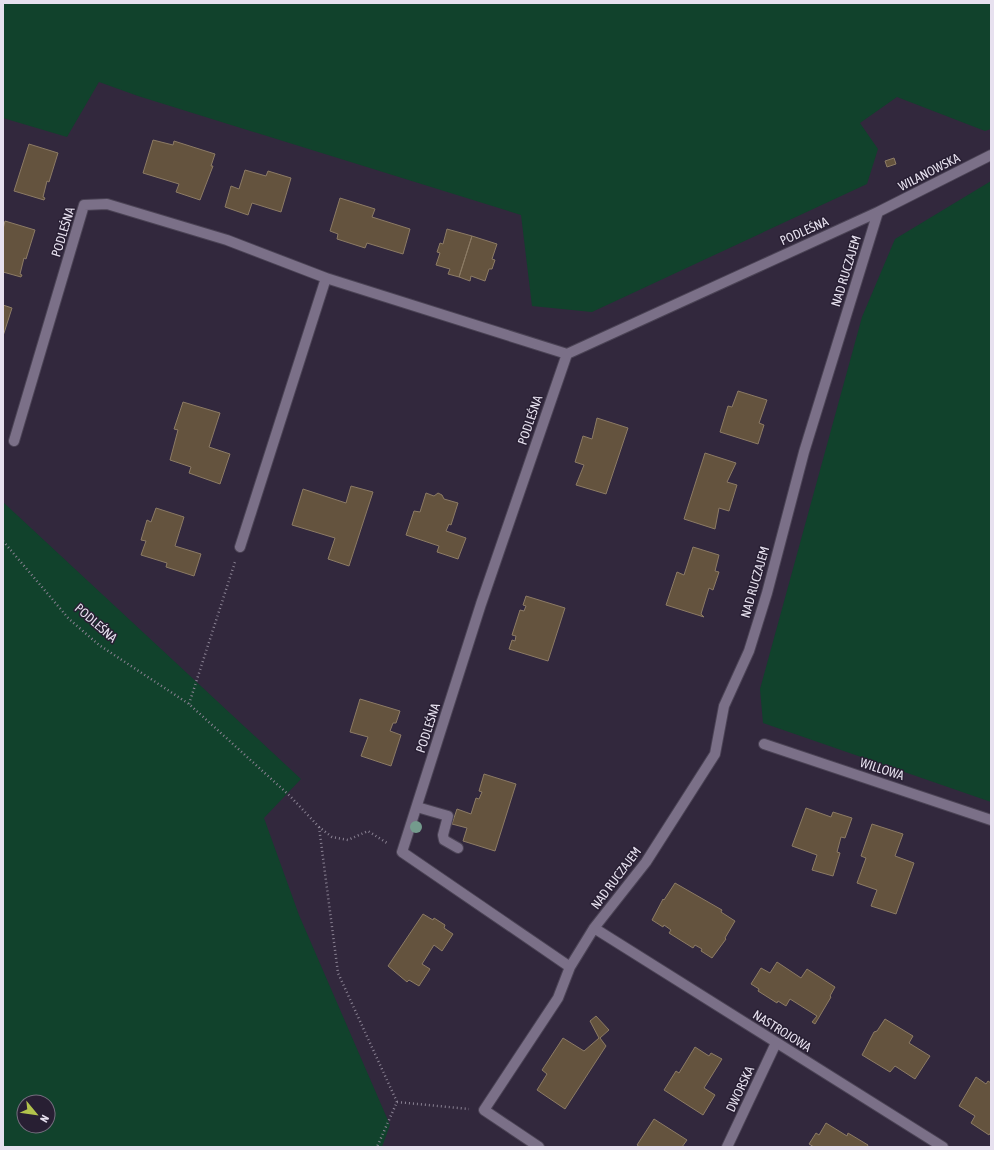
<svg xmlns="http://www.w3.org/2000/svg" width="994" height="1150" font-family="'Asap Condensed',sans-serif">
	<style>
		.green { fill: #11422c; fill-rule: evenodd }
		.building { fill: #64533e; stroke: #8c7b65 }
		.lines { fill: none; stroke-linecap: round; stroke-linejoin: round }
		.lane-casing { stroke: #4b4355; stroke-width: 12 }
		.street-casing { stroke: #4b4355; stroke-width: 12 }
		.path { stroke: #8a8293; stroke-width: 2.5; stroke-dasharray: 1 3; stroke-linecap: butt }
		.lane { stroke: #7b7088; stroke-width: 10 }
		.street { stroke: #7b7088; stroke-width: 10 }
		.tree { fill: #749b8d }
		.labels { text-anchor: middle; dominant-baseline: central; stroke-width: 3; stroke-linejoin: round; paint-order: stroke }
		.street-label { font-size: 13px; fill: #e7e1ef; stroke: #281f33 }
	</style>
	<rect width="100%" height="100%" fill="#32283d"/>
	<path class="green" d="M3,3h988v126l-6,2 -88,-34 -37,26 18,26 -11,35 -275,128 -60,-6 -11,-91 -383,-119 -39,-14 -32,55 -64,-19z
		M991,181v621l-228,-79 -3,-34 102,-372 33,-78z
		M3,502l298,277 -37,39 35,97 91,210 -8,22h-379zM24,1102h24v24h-24z"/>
	<path class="building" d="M153,140l20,5 1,-4 41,13 -4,12h2l-13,34 -24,-8 3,-8 -36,-11z
		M29,144l29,9 -9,29 -2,-1 -4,16 2,1 -1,2 -30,-9z
		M894,158l2,6 -9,3 -2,-6z
		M245,170l21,6 2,-5 23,7 -10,34 -29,-9 -4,12 -23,-8 6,-21 8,3z
		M340,198l35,11 -3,8 38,12 -7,25 -36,-11 -2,5 -28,-9 1,-5 -8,-3z
		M5,221l30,9 -9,29 -2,-1 -4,16 2,1 -1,2 -18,-5v-43z
		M447,229l25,7 -13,41 -11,-3 2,-5 -14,-4 4,-12 -3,-1 3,-9 3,1z
		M472,236l25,8 -5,15 3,1 -3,9h-3l-4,12 -14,-5 -1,5 -11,-4z
		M3,305l9,3 -9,28z
		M738,391l29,9 -8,23 5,2 -6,19 -38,-12 8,-26 4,1z
		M183,402l37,11 -11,34 21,7 -10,30 -31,-11 2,-6 -21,-7 8,-30 -4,-1z
		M597,418l31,10 -22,66 -30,-9 8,-20 -9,-3 8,-26 9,3z
		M705,453l31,10 -9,19 10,3 -8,26 -10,-3 -4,21 -31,-10z
		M351,486l22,6 -24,74 -21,-7 7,-21 -43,-13 11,-36 43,14z
		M426,493l8,3 4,-3 4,2 2,4 14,4 -7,22 -2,-1 -3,7 20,7 -8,21 -21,-7 2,-6 -33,-11 8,-24 6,1z
		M156,508l28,9 -9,29 26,8 -7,22 -28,-9 1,-4 -26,-8 5,-14 -5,-1 6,-20 4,2z
		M693,547l26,8 -4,16 4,1 -6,18 -4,-2 -8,26 3,3 -38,-12 11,-33 7,3z
		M526,596l39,12 -17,53 -39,-12 3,-9 3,1 1,-5 -4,-1 8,-25 4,1 2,-5 -3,-1z
		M360,699l40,12 -4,12h-3l-3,8 11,4 -10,31 -30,-10 7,-19 -18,-5z
		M484,774l32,10 -21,67 -32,-10 4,-13 -15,-4 5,-15 14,5 5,-16 3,1 3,-7 -3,-1z
		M806,808l25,9 2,-5 19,6 -7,20 -4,-1 -4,15 3,1 -7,23 -21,-6 5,-15 -25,-9z
		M872,824l31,10 -8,22 19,7 -18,51 -25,-8 6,-16 -20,-7 9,-25 -5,-2z
		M675,883l47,27 -1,2 14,9 -10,17 1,1 -14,19 -11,-7 1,-2 -7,-4 -2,3 -24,-15 2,-3 -7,-5 -1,2 -11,-7 11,-21 1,1z
		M423,914l10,6 1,-2 11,7 -1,3 9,6 -11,17 -8,-6 -12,19 8,5 -11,17 -10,-6 -2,2 -19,-16z
		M777,962l24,16 6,-9 28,18 -5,9 1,1 -16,27 -3,-2 5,-6 -27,-17 -4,7 -8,-5 -1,2 -19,-12 1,-2 -8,-5 10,-16 9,5z
		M596,1016l13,14 -9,8 6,8 -41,63 -28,-19 10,-16 -5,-4 21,-32 21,13 15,-13 -9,-17z
		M885,1019l28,17 -4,7 21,13 -15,23 -20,-13 -5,6 -28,-17 12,-23 3,-1z
		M695,1047l14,9 2,-3 11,6 -18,29 11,7 -12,20 -39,-25 12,-19 3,2z
		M976,1077l10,7 2,-3 3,2v49l-2,3 -18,-12 4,-7 -16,-10z
		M654,1119l33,21 -5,7h-42l-3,-2z
		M826,1123l21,13 1,-3 20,12 -1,2h-53l-5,-3 7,-11 3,2z"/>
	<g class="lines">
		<defs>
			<path id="lane" d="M417,807l31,9 -5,19 1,5 14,8"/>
			<path id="street" d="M567,354l-86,250 -79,248 168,115
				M14,441l70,-236 23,-1 120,36 99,38
				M240,547l86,-269 241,76 311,-142 113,-57
				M764,744l227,76
				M594,928l349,219
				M539,1147l-55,-37 74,-112 12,-31 24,-39 52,-66 69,-108 9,-48 25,-55 18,-58 37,-141 74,-240
				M727,1147l49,-104"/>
		</defs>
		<use href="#lane" class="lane-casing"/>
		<use href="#street" class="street-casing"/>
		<path class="path" d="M3,541l66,78 30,26 90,59 101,92 29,31 13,10 16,3 20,-9 19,12
			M189,704l46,-142
			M319,827l19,146 59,129 -20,45
			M397,1102l72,7"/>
		<use href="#lane" class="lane"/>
		<use href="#street" class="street"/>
	</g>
	<circle class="tree" cx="416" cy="827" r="6"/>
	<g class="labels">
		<g class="street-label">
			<text transform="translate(929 172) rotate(-27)">WILANOWSKA</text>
			<text transform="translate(804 231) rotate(-24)">PODLEŚNA</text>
			<text transform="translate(63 232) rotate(-73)">PODLEŚNA</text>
			<text transform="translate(846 271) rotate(-73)">NAD RUCZAJEM</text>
			<text transform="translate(530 420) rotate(-71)">PODLEŚNA</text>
			<text transform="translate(755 582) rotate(-74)">NAD RUCZAJEM</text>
			<text transform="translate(96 623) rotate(41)">PODLEŚNA</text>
			<text transform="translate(428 728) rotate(-72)">PODLEŚNA</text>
			<text transform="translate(882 769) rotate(18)">WILLOWA</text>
			<text transform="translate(616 878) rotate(-53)">NAD RUCZAJEM</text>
			<text transform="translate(782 1031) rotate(32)">NASTROJOWA</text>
			<text transform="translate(740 1089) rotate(-65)">DWORSKA</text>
		</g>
	</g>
	<rect width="994" height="1150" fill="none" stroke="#e7e1ef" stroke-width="8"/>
	<g transform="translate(36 1114) rotate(119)"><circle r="19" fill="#281f33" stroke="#746d7e"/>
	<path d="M0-3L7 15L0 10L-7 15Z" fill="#b2c34c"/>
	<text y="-6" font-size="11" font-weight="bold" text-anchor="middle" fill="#e7e1ef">N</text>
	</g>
</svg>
